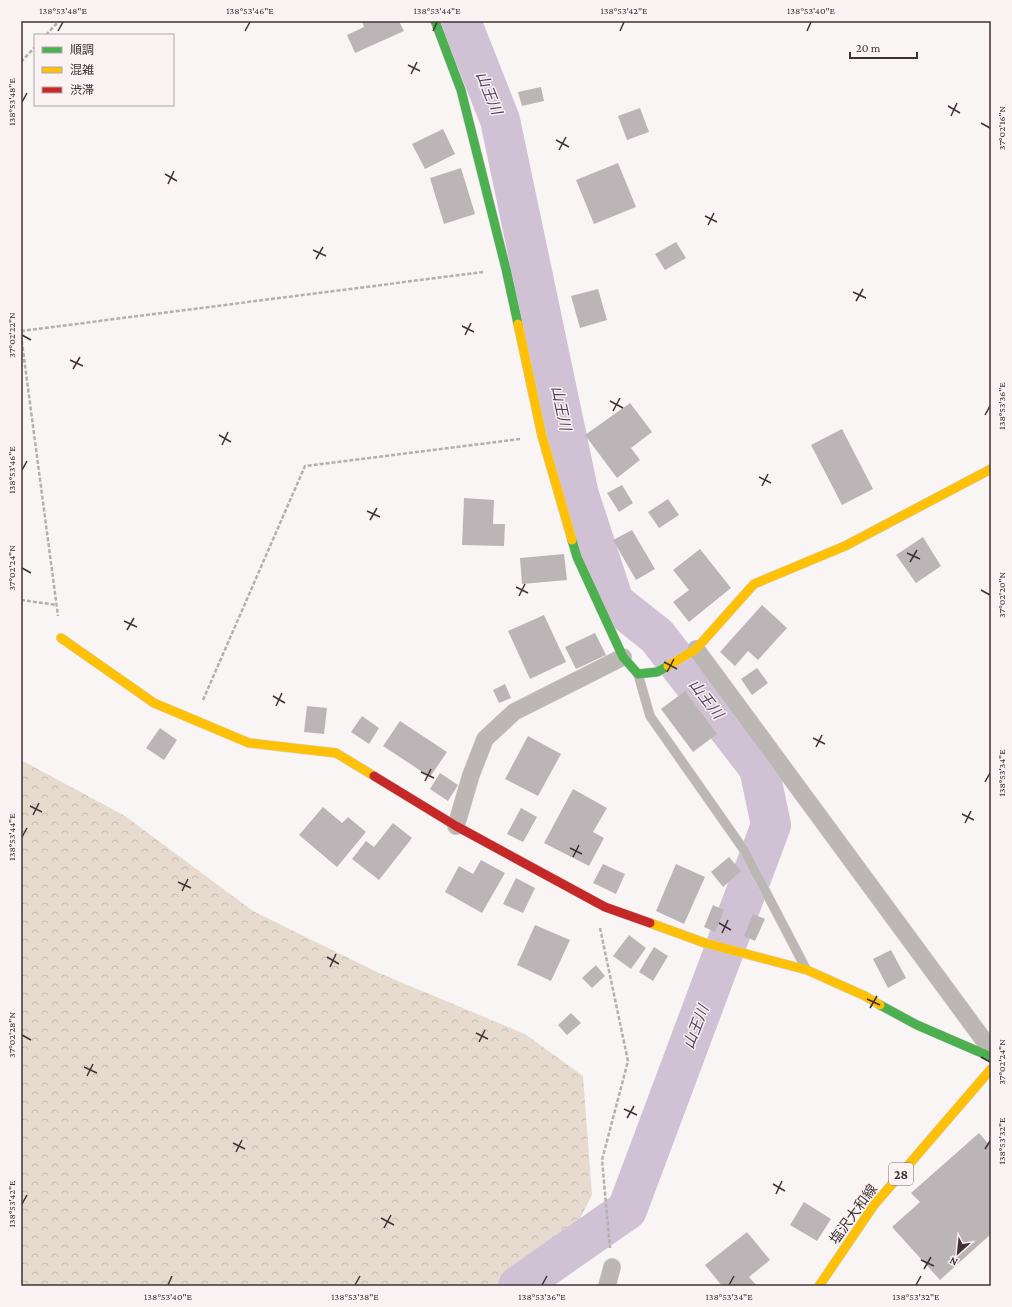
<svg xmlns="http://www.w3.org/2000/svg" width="1012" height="1307" font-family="'Crimson Pro','Noto Sans JP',serif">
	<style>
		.forest { fill: url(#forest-crowns) }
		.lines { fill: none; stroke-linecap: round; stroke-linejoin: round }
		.river { stroke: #d0c1d5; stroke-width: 40 }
		.building { fill: #bcb5b8 }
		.lane-casing { stroke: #d3cfcf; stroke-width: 10 }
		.street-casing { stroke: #d3cfcf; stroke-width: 18 }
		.fast-casing { stroke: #d3cfcf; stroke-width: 10 }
		.slow-casing { stroke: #d3cfcf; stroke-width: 10 }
		.jam-casing { stroke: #d3cfcf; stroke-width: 10 }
		.path { stroke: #b4b0af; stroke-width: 2.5; stroke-dasharray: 4 2; stroke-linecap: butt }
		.lane { stroke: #bcb7b5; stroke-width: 9 }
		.street { stroke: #bcb7b5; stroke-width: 17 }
		.fast { stroke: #4caf50; stroke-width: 9 }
		.slow { stroke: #ffc107; stroke-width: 9 }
		.jam { stroke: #c62828; stroke-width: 9 }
		.ticks { fill: none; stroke: #403234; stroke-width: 1.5 }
		.labels { text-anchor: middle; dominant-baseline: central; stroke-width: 3; stroke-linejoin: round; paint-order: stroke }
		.shield { fill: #fbf3f3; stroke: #786c6d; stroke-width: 1 }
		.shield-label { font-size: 13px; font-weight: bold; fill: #403234 }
		.street-label { font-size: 14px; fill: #403234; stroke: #fbf3f3 }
		.water-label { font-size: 15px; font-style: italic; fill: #563a62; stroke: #fbf3f3 }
		.neatline { fill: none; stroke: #403234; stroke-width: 1.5 }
		.ticks-label { font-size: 10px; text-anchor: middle; fill: #403234 }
	</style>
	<defs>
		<pattern id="forest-crowns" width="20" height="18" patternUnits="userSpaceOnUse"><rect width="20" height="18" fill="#e7dbd0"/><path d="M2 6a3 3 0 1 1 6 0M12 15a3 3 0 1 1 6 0" fill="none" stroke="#c7bcb3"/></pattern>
	</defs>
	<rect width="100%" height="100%" fill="#f9f5f5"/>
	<path class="forest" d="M21,760l104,56 128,95 126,62 146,61 58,42 9,119 -30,59 -52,32h-489z"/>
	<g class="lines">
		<path class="river" d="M461,21l39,99 79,375 35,107 43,34 102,132 12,57 -144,385 -109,76"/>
	</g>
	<path class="building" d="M362,21h37l5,10 -49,22 -8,-18 17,-8z
		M541,87l3,14 -22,5 -4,-14z
		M640,108l9,24 -22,8 -9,-24z
		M443,129l12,25 -30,15 -13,-25z
		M618,163l18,44 -42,17 -18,-44z
		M461,168l14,46 -31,10 -14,-46z
		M676,242l10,16 -21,12 -10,-16z
		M598,289l9,31 -27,8 -9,-32z
		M630,403l22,29 -21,16 9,12 -23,18 -32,-43z
		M842,429l31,60 -31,16 -31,-60z
		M622,485l11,18 -14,9 -12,-19z
		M464,498l30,2 -1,24h12l-1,22 -42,-1z
		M668,499l11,16 -20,13 -11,-16z
		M632,530l23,39 -19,11 -23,-40z
		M923,537l18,29 -25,17 -20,-28z
		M700,549l31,39 -42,34 -16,-20 16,-12 -16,-20z
		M564,554l3,26 -45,4 -2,-26z
		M762,605l25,23 -29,32 -10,-9 -13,15 -15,-14z
		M544,615l22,47 -36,17 -22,-48z
		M595,633l11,22 -30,14 -11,-22z
		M757,668l11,15 -16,12 -11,-16z
		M505,684l6,14 -12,5 -6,-13z
		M685,691l32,43 -24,18 -32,-43z
		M307,706l20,2 -3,26 -20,-2z
		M362,716l17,12 -10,16 -18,-12z
		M400,721l47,31 -17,25 -47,-31z
		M160,728l17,12 -13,20 -18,-12z
		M528,736l33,18 -23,42 -33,-17z
		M440,773l18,12 -10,16 -18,-12z
		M573,789l34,19 -14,24 11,6 -15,28 -45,-23z
		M323,807l19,16 6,-6 18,15 -29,35 -38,-32z
		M521,808l16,9 -14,25 -16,-8z
		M393,823l19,15 -33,42 -27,-21 14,-18 8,6z
		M729,857l12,14 -18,16 -12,-15z
		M481,860l24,13 -23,40 -37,-21 14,-26 14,8z
		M603,864l22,10 -9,20 -23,-11z
		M676,864l29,13 -21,47 -28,-13z
		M516,878l19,10 -12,25 -20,-9z
		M713,905l11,5 -9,22 -11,-5z
		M753,914l12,5 -10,22 -11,-5z
		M535,925l35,15 -19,41 -34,-16z
		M629,935l17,13 -15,21 -18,-13z
		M654,947l14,9 -15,25 -14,-9z
		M891,950l15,28 -18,10 -15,-29z
		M596,965l9,11 -13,12 -10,-10z
		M571,1013l10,10 -14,12 -9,-10z
		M979,1133l12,14v87l-51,46 -48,-53 28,-25 -9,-9z
		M804,1202l27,17 -14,22 -27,-16z
		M747,1232l23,28 -21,17 8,9h-35l-17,-21z"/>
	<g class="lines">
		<defs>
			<path id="lane" d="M638,674l12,42 94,134 61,117"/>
			<path id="street" d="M696,649l295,401
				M456,826l15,-51 14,-36 29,-27 109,-55
				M607,1286l5,-19"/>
			<path id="fast" d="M435,21l26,69 45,179 12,55
				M572,540l5,17 46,100 15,17 19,-2 11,-6
				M880,1005l37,20 74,32"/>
			<path id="slow" d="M518,324l24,112 30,104
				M61,638l93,65 95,40 87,10 38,23
				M668,666l28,-17 58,-65 91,-38 146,-77
				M650,923l55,20 102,27 58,26 15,9
				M819,1286l55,-81 117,-136"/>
			<path id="jam" d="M374,776l82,50 149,81 45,16"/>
		</defs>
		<use href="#lane" class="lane-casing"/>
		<use href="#street" class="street-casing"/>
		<use href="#fast" class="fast-casing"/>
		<use href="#slow" class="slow-casing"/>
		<use href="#jam" class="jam-casing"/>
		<path class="path" d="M46,35l13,-14
			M21,62l14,-15
			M21,331l462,-59
			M21,335l37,281
			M21,600l36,5
			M203,700l102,-234 215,-27
			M600,928l28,133 -26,99 8,88"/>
		<use href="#lane" class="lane"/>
		<use href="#street" class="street"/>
		<use href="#fast" class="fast"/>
		<use href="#slow" class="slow"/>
		<use href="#jam" class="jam"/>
	</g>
	<path class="ticks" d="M58,31l5,-9M245,31l5,-9M433,31l4,-9M620,31l4,-9M807,31l4,-9M408,65l12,6M411,74l6,-12M22,102l5,-9M948,106l12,7M951,116l6,-13M981,123l9,5M556,140l13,7M559,150l7,-13M165,174l12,7M168,184l6,-13M705,216l12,6M708,225l6,-12M313,250l13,6M316,259l7,-12M853,292l13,6M856,301l7,-12M462,326l12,6M22,335l9,5M465,335l6,-12M70,360l13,6M73,369l7,-12M610,401l13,7M613,411l7,-13M985,415l5,-9M219,435l12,7M222,445l6,-13M22,470l5,-9M759,477l12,6M762,486l6,-12M367,511l13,6M370,520l7,-12M907,553l13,6M910,562l7,-12M22,568l9,5M516,587l12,6M981,590l9,5M519,596l6,-12M124,621l13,6M127,630l7,-12M664,662l13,7M667,672l7,-13M273,696l12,7M276,706l6,-13M813,738l12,6M816,747l6,-12M421,772l13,6M425,781l6,-12M985,782l5,-9M30,806l12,6M962,814l12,6M33,815l6,-12M965,823l6,-12M22,837l5,-9M570,848l12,6M573,857l6,-12M178,882l13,6M182,891l6,-12M719,923l12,7M722,933l6,-13M327,957l12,7M330,967l6,-13M867,999l13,6M870,1008l7,-12M476,1033l12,6M22,1035l9,5M479,1042l6,-12M981,1057l9,5M84,1067l13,6M87,1076l6,-12M624,1109l13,6M627,1118l7,-12M233,1143l12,6M985,1149l5,-8M236,1152l6,-12M773,1184l12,7M776,1194l6,-13M22,1204l5,-9M381,1218l13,7M384,1228l7,-13M921,1260l13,6M924,1269l7,-12M168,1285l4,-9M355,1285l5,-9M542,1285l5,-9M729,1285l5,-9M916,1285l5,-9"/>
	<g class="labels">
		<rect class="shield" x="889" y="1163" width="24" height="22" rx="3"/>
		<g class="shield-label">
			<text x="901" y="1174">28</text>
		</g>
		<g class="street-label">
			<text transform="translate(853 1214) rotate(-54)">塩沢大和線</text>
		</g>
		<g class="water-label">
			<text transform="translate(489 93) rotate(68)">山王川</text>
			<text transform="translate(561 408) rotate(78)">山王川</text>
			<text transform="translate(706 699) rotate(52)">山王川</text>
			<text transform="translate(696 1027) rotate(-69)">山王川</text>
		</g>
	</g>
	<rect width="1012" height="1307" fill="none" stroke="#fbf3f3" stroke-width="44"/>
	<rect x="34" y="34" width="140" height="72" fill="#fbf3f3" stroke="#b0a6a7"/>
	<rect x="42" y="47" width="20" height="6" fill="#4caf50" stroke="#b0a6a7"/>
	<text x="70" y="54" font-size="12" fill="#403234">順調</text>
	<rect x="42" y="67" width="20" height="6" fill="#ffc107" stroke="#b0a6a7"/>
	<text x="70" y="74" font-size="12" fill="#403234">混雑</text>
	<rect x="42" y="87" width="20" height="6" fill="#c62828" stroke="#b0a6a7"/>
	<text x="70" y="94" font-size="12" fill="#403234">渋滞</text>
	<g transform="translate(958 1253) rotate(207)" stroke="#fbf3f3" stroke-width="3" paint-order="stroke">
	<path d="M0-3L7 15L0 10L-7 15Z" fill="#403234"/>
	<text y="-6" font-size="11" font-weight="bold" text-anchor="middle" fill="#403234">N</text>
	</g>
	<path d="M850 52v6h67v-6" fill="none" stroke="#403234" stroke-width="2"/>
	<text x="856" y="52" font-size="12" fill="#403234" stroke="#fbf3f3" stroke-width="3" paint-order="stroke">20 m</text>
	<rect x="22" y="22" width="968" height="1263" class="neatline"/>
	<g class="ticks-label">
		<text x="63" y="14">138°53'48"E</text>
		<text x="250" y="14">138°53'46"E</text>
		<text x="437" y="14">138°53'44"E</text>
		<text x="624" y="14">138°53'42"E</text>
		<text x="811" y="14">138°53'40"E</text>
		<text transform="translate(11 102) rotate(-90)" y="4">138°53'48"E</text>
		<text transform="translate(1001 128) rotate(-90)" y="4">37°02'16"N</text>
		<text transform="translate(11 335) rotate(-90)" y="4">37°02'22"N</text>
		<text transform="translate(1001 406) rotate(-90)" y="4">138°53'36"E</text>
		<text transform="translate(11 470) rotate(-90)" y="4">138°53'46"E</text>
		<text transform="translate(11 568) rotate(-90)" y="4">37°02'24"N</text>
		<text transform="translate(1001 595) rotate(-90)" y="4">37°02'20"N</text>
		<text transform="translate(1001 773) rotate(-90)" y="4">138°53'34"E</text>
		<text transform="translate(11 837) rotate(-90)" y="4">138°53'44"E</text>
		<text transform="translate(11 1035) rotate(-90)" y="4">37°02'28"N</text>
		<text transform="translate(1001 1062) rotate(-90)" y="4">37°02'24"N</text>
		<text transform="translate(1001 1141) rotate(-90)" y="4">138°53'32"E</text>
		<text transform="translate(11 1204) rotate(-90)" y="4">138°53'42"E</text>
		<text x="168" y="1300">138°53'40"E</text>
		<text x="355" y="1300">138°53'38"E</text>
		<text x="542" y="1300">138°53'36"E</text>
		<text x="729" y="1300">138°53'34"E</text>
		<text x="916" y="1300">138°53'32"E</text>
	</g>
</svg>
